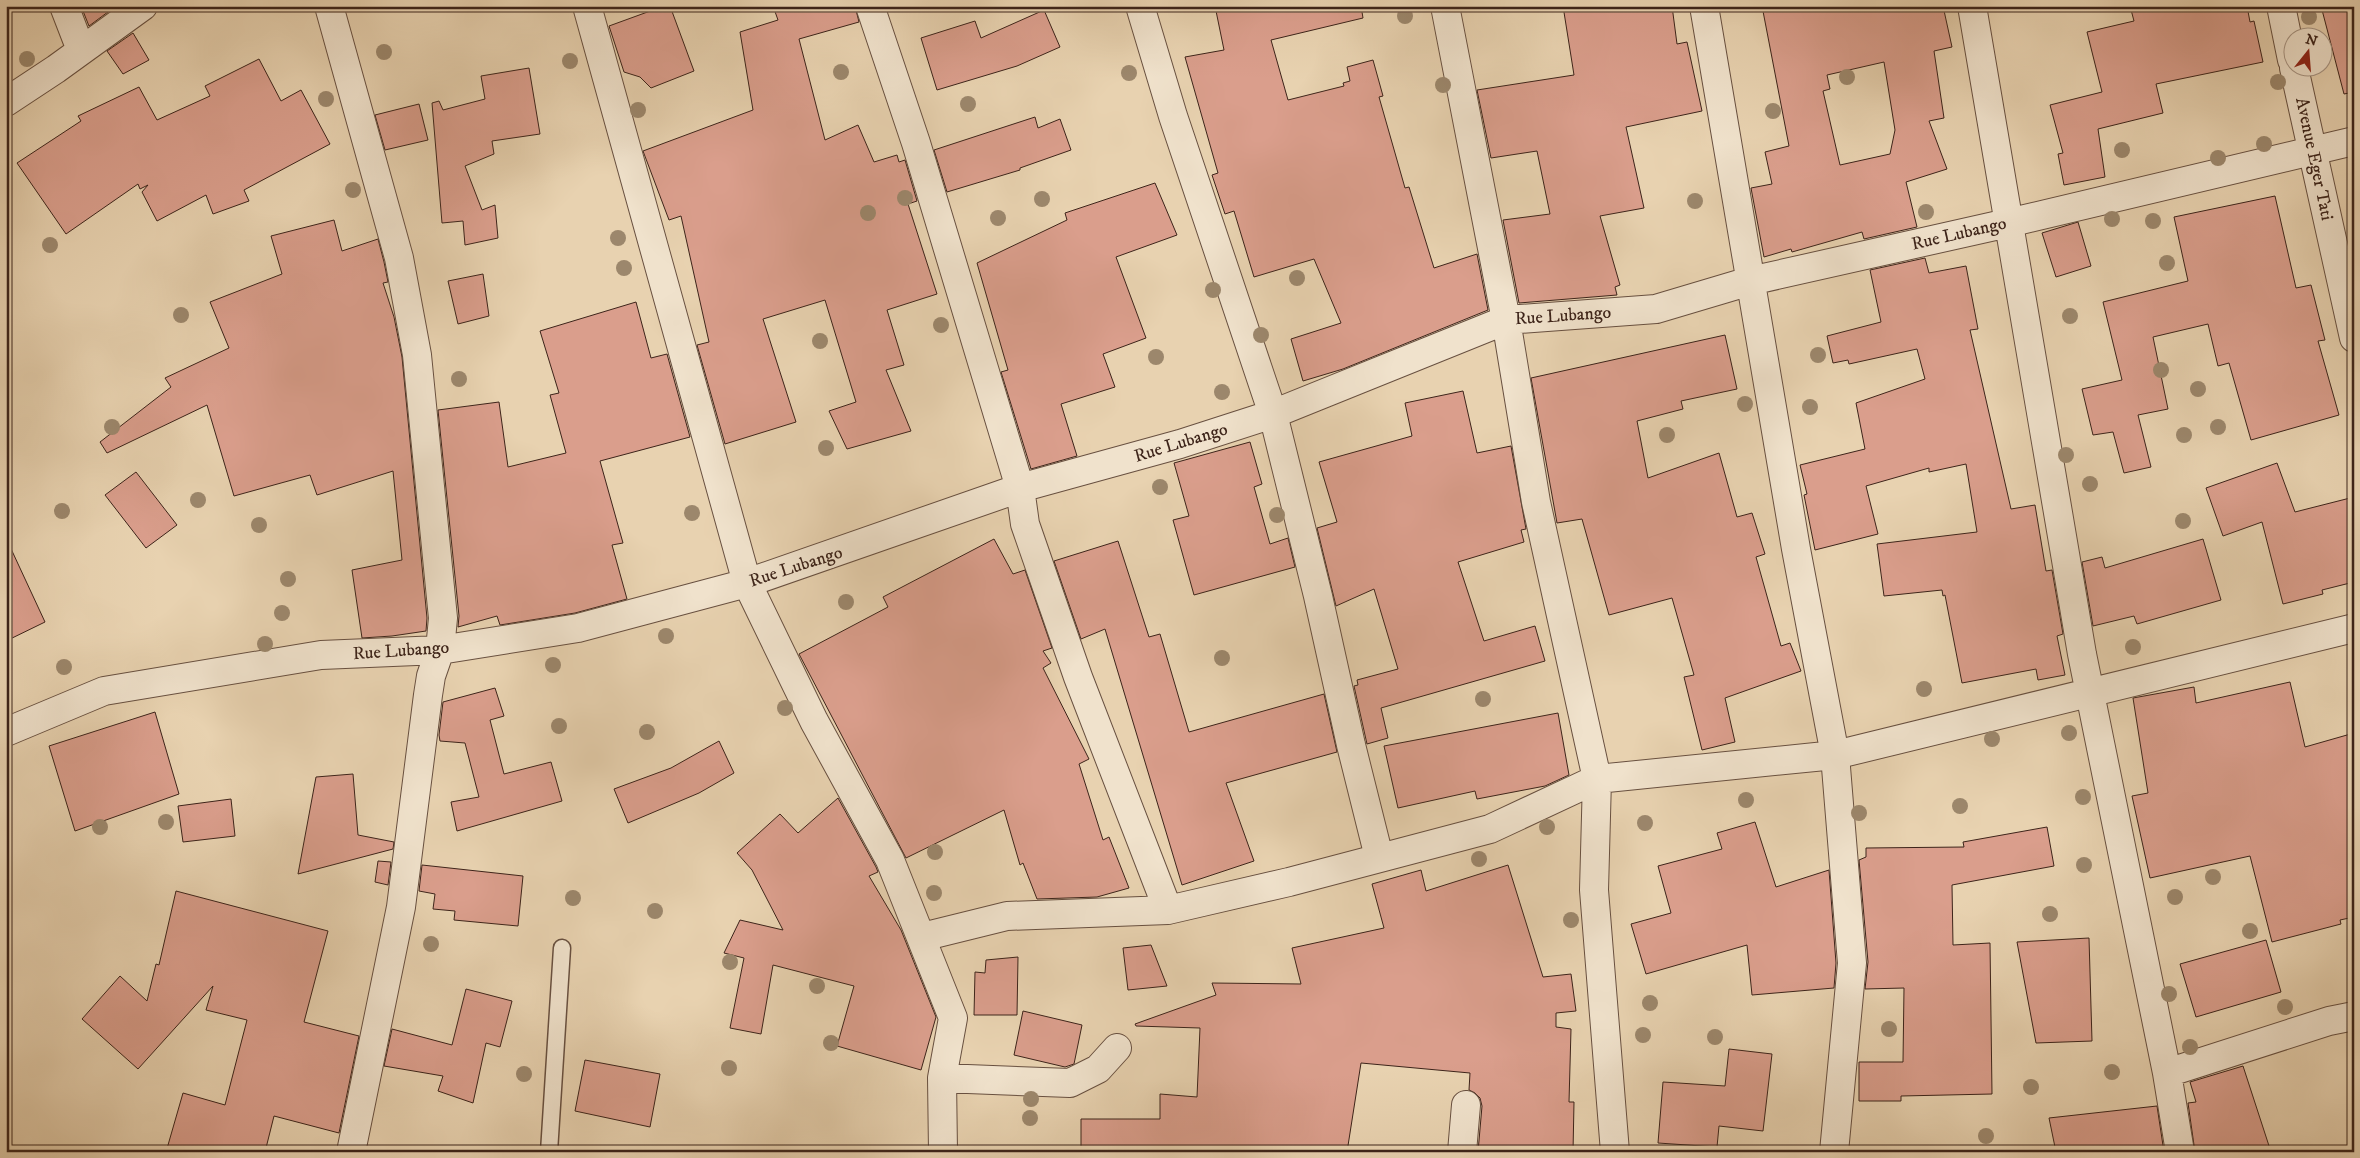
<svg xmlns="http://www.w3.org/2000/svg" width="2360" height="1158" font-family="'IM FELL DW Pica',serif">
	<style>
		.building { fill: #da9e8c; stroke: #3d241a; fill-rule: evenodd }
		.lines { fill: none; stroke-linecap: round; stroke-linejoin: round }
		.service-casing { stroke: #685040; stroke-width: 19 }
		.minor-casing { stroke: #685040; stroke-width: 30 }
		.service { stroke: #f0e2cc; stroke-width: 16 }
		.minor { stroke: #f0e2cc; stroke-width: 28 }
		.tree { fill: #9c876c }
		.labels { text-anchor: middle; dominant-baseline: central; stroke-width: 4.5; stroke-linejoin: round; paint-order: stroke }
		.street-label { font-size: 18px; fill: #3d241a; stroke: #f0e2cc }
	</style>
	<rect width="100%" height="100%" fill="#e8d2b0"/>
	<filter id="stains"><feTurbulence type="fractalNoise" baseFrequency=".004" numOctaves="4"/><feColorMatrix values="0 0 0 0 .2 0 0 0 0 .09 0 0 0 0 .02 0 0 0 .5 -.17"/></filter>
	<radialGradient id="worn" r=".72"><stop offset=".6" stop-color="#630" stop-opacity="0"/><stop offset="1" stop-color="#630" stop-opacity=".3"/></radialGradient>
	<path class="building" d="M81,6h35l-27,20z
		M664,6h6l24,65 -43,17 -11,-11 -16,-5 -15,-46z
		M773,6h82l4,16 -60,17 26,101 33,-15 16,37 23,-7 2,7 6,-2 12,41 -9,3 29,90 -50,16 17,55 -18,5 25,61 -64,18 -18,-38 27,-9 -31,-102 -62,19 33,103 -71,22 -28,-99 12,-3 -28,-126 -12,4 -26,-69 110,-41 -13,-78 38,-12z
		M1215,6h146l2,12 -92,22 17,60 56,-14 -1,-3 7,-2 -3,-14 26,-7 10,36 -4,1 26,91 4,-1 25,81 43,-14 11,56 -145,59 -40,12 -12,-42 50,-16 -27,-64 -60,18 -20,-66 -9,3 -13,-39 6,-2 -33,-116 39,-7z
		M1563,6h109l5,38 10,-2 15,69 -76,16 18,81 -44,8 20,69 -5,2 2,8 -98,8 -16,-83 47,-6 -13,-63 -46,7 -14,-68 97,-15z
		M1762,6h181l9,41 -18,4 10,67 -15,3 18,48 -41,13 11,45 -53,12 -2,-7 -70,20 -1,-3 -27,8 -13,-69 21,-4 -7,-32 24,-6zM1884,62l11,68 -5,24 -50,11 -17,-74 7,-2 -3,-14z
		M2130,6h117l3,16 4,-1 9,41 -107,22 7,29 -65,16 7,48 -41,8 -6,-31 5,-1 -13,-48 52,-13 -15,-60 47,-11z
		M2321,6h33v86l-10,2z
		M1044,10l16,37 -43,19 -80,24 -16,-52 54,-17 6,17z
		M133,33l16,27 -26,14 -16,-23z
		M259,59l22,42 20,-11 29,54 -86,46 5,11 -36,13 -7,-19 -49,26 -15,-29 6,-7 -8,4 -2,-5 -72,50 -49,-71 64,-42 -3,-5 61,-29 18,33 53,-24 -5,-10z
		M529,68l11,66 -48,7 2,13 -29,12 17,44 13,-5 3,33 -33,7 -2,-24 -21,2 -10,-120 7,-2 4,9 42,-11 -4,-23z
		M419,104l9,36 -43,10 -10,-35z
		M1035,117l3,11 22,-9 11,31 -51,18v2l-73,22 -13,-42z
		M1155,183l22,52 -61,22 30,81 -43,16 12,33 -54,17 16,52 -46,13 -30,-97 7,-2 -31,-107 90,-43 -2,-7z
		M2275,196l21,92 15,-3 14,55 -7,1 21,74 -88,25 -22,-77 -11,3 -10,-42 -55,13 15,72 -30,6 13,52 -27,6 -11,-41 -20,3 -11,-46 40,-9 -19,-78 85,-21 -14,-64z
		M334,220l8,31 36,-12 6,23 4,20 -5,1 11,34 8,40 25,261 -1,13 -34,5 -30,2 -10,-68 50,-10 -9,-89 -76,24 -7,-20 -76,21 -27,-91 -100,48 -7,-11 71,-55 -6,-9 64,-30 -19,-46 72,-28 -11,-38z
		M2078,222l13,44 -35,11 -14,-44z
		M1925,258l4,15 37,-7 12,63 -8,1 41,179 24,-4 11,66 6,-1 11,64 -6,2 8,39 -27,5 -2,-11 -74,14 -17,-88 -2,1 -1,-6 -58,6 -7,-52 100,-12 -11,-68 -37,8v-4l-63,18 12,48 -63,16 -11,-55 3,-1 -7,-29 65,-16 -9,-46 69,-24 -8,-30 -68,15 -1,-4 -15,3 -6,-27 54,-14 -11,-52z
		M483,274l6,42 -31,8 -10,-43z
		M636,302l15,56 16,-4 23,83 -90,24 23,82 -11,2 15,54 -52,14 -75,12 -3,-9 -39,11 1,-11 -21,-206 61,-8 9,65 58,-14 -16,-58 9,-2 -19,-62z
		M1725,335l12,54 -56,12 2,8 -46,12 11,57 71,-25 18,64 15,-4 13,41 -9,3 25,89 9,-3 11,28 -76,27 10,44 -33,8 -18,-73 10,-2 -22,-77 -63,17 -27,-96 -25,4 -26,-145z
		M1463,391l14,62 34,-7 15,83 -5,1 3,12 -66,20 26,79 51,-15 10,35 -164,47 7,30 -21,6 -13,-58 4,-1 -1,-5 41,-11 -24,-80 -38,17 -19,-78 20,-6 -18,-60 93,-26 -7,-33z
		M1250,442l12,42 -8,3 16,57 18,-6 7,29 -101,28 -21,-75 16,-4 -15,-53z
		M2277,463l18,49 59,-15v85l-32,8 1,4 -40,10 -21,-82 -39,14 -17,-48z
		M136,472l41,53 -31,23 -41,-53z
		M6,538l39,84 -39,19z
		M994,539l19,35 12,-4 27,78 -9,3 8,12 -8,5 46,91 -10,5 24,76 6,-3 20,51 -32,9 -60,2 -14,-36 -3,2 -16,-55 -98,48 -107,-204 89,-47 -5,-10z
		M2203,539l18,61 -84,24 -3,-8 -41,10 -11,-64 20,-5 3,11z
		M1118,541l31,96 11,-3 29,98 135,-38 13,58 -111,31 28,78 -72,24 -77,-256 -24,10 -27,-78z
		M2290,682l15,65 49,-14v184l-14,3 1,4 -69,18 -22,-86 -100,22 -18,-82 16,-3 -15,-95 61,-11 2,16z
		M495,688l9,28 -14,4 14,54 47,-12 11,39 -105,30 -6,-29 28,-5 -14,-54 -25,-2 -1,-6 4,-33z
		M155,712l24,82 -104,37 -26,-85z
		M1558,713l11,62 -24,11 -68,13 -2,-8 -77,17 -14,-62z
		M719,741l15,32 -35,20 -71,30 -14,-34 57,-21z
		M353,774l5,61 36,7 -1,7 -95,25 18,-97z
		M838,798l38,69 2,5 -9,4 32,54 35,87 -15,53 -84,-24 17,-60 -81,-21 -12,69 -31,-6 14,-70 -20,-5 16,-33 43,10 -31,-60 -15,-17 43,-39 18,19z
		M231,799l4,37 -52,6 -5,-36z
		M1755,822l21,65 53,-17 7,93 -2,25 -82,7 -5,-50 -101,29 -15,-50 40,-11 -13,-47 64,-17 -5,-16z
		M2047,827l7,39 -102,19 1,60 37,-2 2,151 -91,2v5h-42v-39h44l1,-74 -39,1 3,-27 -9,-102 7,-3v-9l98,-1 -1,-5z
		M378,861l13,1 -3,23 -13,-3z
		M422,865l101,11 -5,50 -64,-6 1,-9 -22,-2 2,-15 -16,-3z
		M1508,865l35,112 28,-3 5,37 -20,2v14l15,2 -2,73h5l-1,50h-95l4,-46 -2,-8 -5,-5 -6,-3 1,-17 -109,-10 -14,89h-266v-33h79v-25l37,3 3,-69 -64,-2 -1,-2 81,-29 -4,-12 89,1 -9,-36 92,-20 -12,-44 49,-14 5,21z
		M176,891l152,40 -24,91 55,14 -20,97 -65,-17 -9,36h-99l17,-59 42,12 22,-85 -41,-10 7,-24 -75,83 -56,-50 38,-43 27,25 9,-37 3,1z
		M2089,938l3,103 -56,2 -19,-101z
		M2266,940l15,52 -85,25 -16,-53z
		M1151,945l16,41 -39,4 -5,-42z
		M1018,957l-1,58h-43l1,-43 10,1 1,-13z
		M466,989l46,12 -12,46 -14,-4 -13,60 -35,-12 5,-15 -59,-10 8,-37 60,16z
		M1023,1011l59,14 -8,39 -9,3 -51,-12z
		M1729,1049l43,5 -9,77 -44,-5 -2,21 -59,-4 5,-61 62,4z
		M585,1060l75,14 -10,53 -75,-16z
		M2243,1066l28,86h-76l-7,-49 8,-1 -6,-20z
		M2157,1106l7,46h-108l-7,-34z"/>
	<g class="lines">
		<defs>
			<path id="service" d="M549,1152l13,-204"/>
			<path id="minor" d="M64,6l17,44
				M329,6l70,252 18,97 26,263 -3,32 -9,26 -3,19 -27,212 -50,245
				M587,6l160,577 67,138 76,139 63,158 -11,60 1,74
				M870,6l46,137 104,345 5,36 53,153 90,233
				M1140,6l33,110 100,298 45,182 33,149 28,112
				M1445,6l61,314 30,182 61,277 -3,111 21,262
				M1704,6l92,543 39,206 17,208 -18,189
				M1972,6l110,648 85,419 13,79
				M2281,6l11,54
				M2294,68l60,270
				M6,102l50,-33 87,-63
				M6,732l98,-41 217,-36 119,-5 138,-22 169,-45 273,-95 160,-44 93,-30 233,-94 150,-11 94,-28 258,-58 346,-82
				M922,937l85,-21 161,-6 121,-28 201,-53 107,-50 238,-24 519,-127
				M2167,1073l162,-52 25,-5
				M942,1078l128,5 28,-14 19,-21
				M1462,1152l4,-47"/>
		</defs>
		<use href="#service" class="service-casing"/>
		<use href="#minor" class="minor-casing"/>
		<use href="#service" class="service"/>
		<use href="#minor" class="minor"/>
	</g>
	<g class="tree">
		<circle cx="1405" cy="16" r="8"/>
		<circle cx="2309" cy="17" r="8"/>
		<circle cx="384" cy="52" r="8"/>
		<circle cx="27" cy="59" r="8"/>
		<circle cx="570" cy="61" r="8"/>
		<circle cx="841" cy="72" r="8"/>
		<circle cx="1129" cy="73" r="8"/>
		<circle cx="1847" cy="77" r="8"/>
		<circle cx="2278" cy="82" r="8"/>
		<circle cx="1443" cy="85" r="8"/>
		<circle cx="326" cy="99" r="8"/>
		<circle cx="968" cy="104" r="8"/>
		<circle cx="638" cy="110" r="8"/>
		<circle cx="1773" cy="111" r="8"/>
		<circle cx="2264" cy="144" r="8"/>
		<circle cx="2122" cy="150" r="8"/>
		<circle cx="2218" cy="158" r="8"/>
		<circle cx="353" cy="190" r="8"/>
		<circle cx="905" cy="198" r="8"/>
		<circle cx="1042" cy="199" r="8"/>
		<circle cx="1695" cy="201" r="8"/>
		<circle cx="1926" cy="212" r="8"/>
		<circle cx="868" cy="213" r="8"/>
		<circle cx="998" cy="218" r="8"/>
		<circle cx="2112" cy="219" r="8"/>
		<circle cx="2153" cy="221" r="8"/>
		<circle cx="618" cy="238" r="8"/>
		<circle cx="50" cy="245" r="8"/>
		<circle cx="2167" cy="263" r="8"/>
		<circle cx="624" cy="268" r="8"/>
		<circle cx="1297" cy="278" r="8"/>
		<circle cx="1213" cy="290" r="8"/>
		<circle cx="181" cy="315" r="8"/>
		<circle cx="2070" cy="316" r="8"/>
		<circle cx="941" cy="325" r="8"/>
		<circle cx="1261" cy="335" r="8"/>
		<circle cx="820" cy="341" r="8"/>
		<circle cx="1818" cy="355" r="8"/>
		<circle cx="1156" cy="357" r="8"/>
		<circle cx="2161" cy="370" r="8"/>
		<circle cx="459" cy="379" r="8"/>
		<circle cx="2198" cy="389" r="8"/>
		<circle cx="1222" cy="392" r="8"/>
		<circle cx="1745" cy="404" r="8"/>
		<circle cx="1810" cy="407" r="8"/>
		<circle cx="112" cy="427" r="8"/>
		<circle cx="2218" cy="427" r="8"/>
		<circle cx="1667" cy="435" r="8"/>
		<circle cx="2184" cy="435" r="8"/>
		<circle cx="826" cy="448" r="8"/>
		<circle cx="2066" cy="455" r="8"/>
		<circle cx="2090" cy="484" r="8"/>
		<circle cx="1160" cy="487" r="8"/>
		<circle cx="198" cy="500" r="8"/>
		<circle cx="62" cy="511" r="8"/>
		<circle cx="692" cy="513" r="8"/>
		<circle cx="1277" cy="515" r="8"/>
		<circle cx="2183" cy="521" r="8"/>
		<circle cx="259" cy="525" r="8"/>
		<circle cx="288" cy="579" r="8"/>
		<circle cx="846" cy="602" r="8"/>
		<circle cx="282" cy="613" r="8"/>
		<circle cx="666" cy="636" r="8"/>
		<circle cx="265" cy="644" r="8"/>
		<circle cx="2133" cy="647" r="8"/>
		<circle cx="1222" cy="658" r="8"/>
		<circle cx="553" cy="665" r="8"/>
		<circle cx="64" cy="667" r="8"/>
		<circle cx="1924" cy="689" r="8"/>
		<circle cx="1483" cy="699" r="8"/>
		<circle cx="785" cy="708" r="8"/>
		<circle cx="559" cy="726" r="8"/>
		<circle cx="647" cy="732" r="8"/>
		<circle cx="2069" cy="733" r="8"/>
		<circle cx="1992" cy="739" r="8"/>
		<circle cx="2083" cy="797" r="8"/>
		<circle cx="1746" cy="800" r="8"/>
		<circle cx="1960" cy="806" r="8"/>
		<circle cx="1859" cy="813" r="8"/>
		<circle cx="166" cy="822" r="8"/>
		<circle cx="1645" cy="823" r="8"/>
		<circle cx="100" cy="827" r="8"/>
		<circle cx="1547" cy="827" r="8"/>
		<circle cx="935" cy="852" r="8"/>
		<circle cx="1479" cy="859" r="8"/>
		<circle cx="2084" cy="865" r="8"/>
		<circle cx="2213" cy="877" r="8"/>
		<circle cx="934" cy="893" r="8"/>
		<circle cx="2175" cy="897" r="8"/>
		<circle cx="573" cy="898" r="8"/>
		<circle cx="655" cy="911" r="8"/>
		<circle cx="2050" cy="914" r="8"/>
		<circle cx="1571" cy="920" r="8"/>
		<circle cx="2250" cy="931" r="8"/>
		<circle cx="431" cy="944" r="8"/>
		<circle cx="730" cy="962" r="8"/>
		<circle cx="817" cy="986" r="8"/>
		<circle cx="2169" cy="994" r="8"/>
		<circle cx="1650" cy="1003" r="8"/>
		<circle cx="2285" cy="1007" r="8"/>
		<circle cx="1889" cy="1029" r="8"/>
		<circle cx="1643" cy="1035" r="8"/>
		<circle cx="1715" cy="1037" r="8"/>
		<circle cx="831" cy="1043" r="8"/>
		<circle cx="2190" cy="1047" r="8"/>
		<circle cx="729" cy="1068" r="8"/>
		<circle cx="2112" cy="1072" r="8"/>
		<circle cx="524" cy="1074" r="8"/>
		<circle cx="2031" cy="1087" r="8"/>
		<circle cx="1031" cy="1099" r="8"/>
		<circle cx="1030" cy="1118" r="8"/>
		<circle cx="1986" cy="1136" r="8"/>
	</g>
	<g class="labels">
		<g class="street-label">
			<text transform="translate(2314 159) rotate(78)">Avenue Eger Tati</text>
			<text transform="translate(1959 234) rotate(-13)">Rue Lubango</text>
			<text transform="translate(1563 316) rotate(-4)">Rue Lubango</text>
			<text transform="translate(1181 443) rotate(-17)">Rue Lubango</text>
			<text transform="translate(796 567) rotate(-18)">Rue Lubango</text>
			<text transform="translate(401 651) rotate(-4)">Rue Lubango</text>
		</g>
	</g>
	<rect width="2360" height="1158" fill="none" stroke="#e8d2b0" stroke-width="25"/>
	<rect x="8" y="8" width="2345" height="1143" fill="none" stroke="#3d241a" stroke-width="2.5"/>
	<rect x="12" y="12" width="2335" height="1133" fill="none" stroke="#3d241a"/>
	<g transform="translate(2308 52) rotate(17)"><circle r="24" fill="#f0e2cc" stroke="#a89685"/>
	<path d="M0-4L9 19L0 12L-9 19Z" fill="#8f2418"/>
	<text y="-8" font-size="14" font-weight="bold" text-anchor="middle" fill="#3d241a">N</text>
	</g>
	<rect width="100%" height="100%" filter="url(#stains)"/>
	<rect width="100%" height="100%" fill="url(#worn)"/>
</svg>
